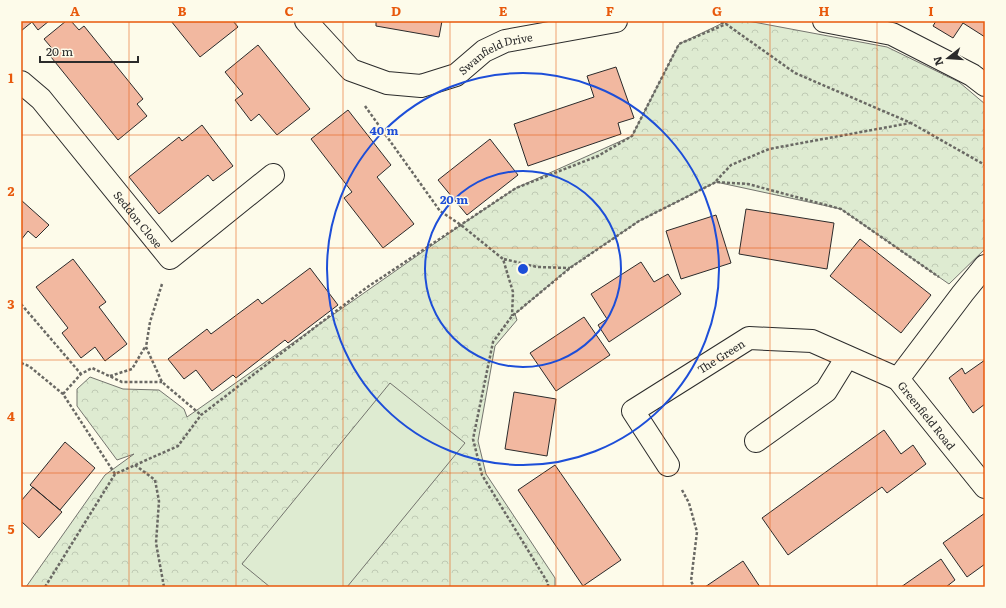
<svg xmlns="http://www.w3.org/2000/svg" width="1006" height="608" font-family="Literata,serif">
	<style>
		.park { fill: url(#park-crowns); stroke: #74746e }
		.pitch { fill: #deebd1; stroke: #74746e }
		.building { fill: #f2b8a0; stroke: #2b2b2b }
		.lines { fill: none; stroke-linecap: round; stroke-linejoin: round }
		.minor-casing { stroke: #2b2b2b; stroke-width: 24 }
		.path { stroke: #6a6964; stroke-width: 2.5; stroke-dasharray: 3 2; stroke-linecap: butt }
		.minor { stroke: #fdfbea; stroke-width: 22 }
		.grid { fill: none; stroke: #e8590c; stroke-width: 1; stroke-opacity: 0.55 }
		.ring { fill: none; stroke: #1d4ed8; stroke-width: 2 }
		.labels { text-anchor: middle; dominant-baseline: central; stroke-width: 3; stroke-linejoin: round; paint-order: stroke }
		.street-label { font-size: 11px; fill: #2b2b2b; stroke: #fdfbea }
		.centre { fill: #1d4ed8; stroke: #fdfbea; stroke-width: 2 }
		.ring-label { font-size: 12px; text-anchor: middle; font-weight: bold; fill: #1d4ed8; stroke: #fdfbea; stroke-width: 3; stroke-linejoin: round; paint-order: stroke }
		.neatline { fill: none; stroke: #e8590c; stroke-width: 1.5 }
		.grid-label { font-size: 13px; text-anchor: middle; font-weight: bold; fill: #e8590c }
	</style>
	<defs>
		<pattern id="park-crowns" width="20" height="18" patternUnits="userSpaceOnUse"><rect width="20" height="18" fill="#deebd1"/><path d="M2 6a3 3 0 1 1 6 0M12 15a3 3 0 1 1 6 0" fill="none" stroke="#bfcab4"/></pattern>
	</defs>
	<rect width="100%" height="100%" fill="#fdfbea"/>
	<path class="park" d="M727,21h21l139,26 72,35 26,22v145l-36,35 -108,-75 -125,-27 -77,39 -71,48 -53,45 2,6 -22,26 -17,95 8,33 69,104v9h-529l79,-112 29,-21 -17,6 -40,-54v-17l13,-12 33,12 36,1 25,19 3,8 274,-192 55,-37 116,-52 47,-92z"/>
	<path class="pitch" d="M390,383l75,60 -118,144h-77l-28,-23z"/>
	<path class="building" d="M21,21h28l-11,9 -6,-8 -11,9z
		M66,21h5l8,9 5,-4 59,73 -6,5 10,12 -29,24 -67,-83 5,-4 -12,-14z
		M171,21h62l5,6 -38,30z
		M376,21h66l-3,16 -63,-11z
		M936,21h49v16l-22,-14 -10,15 -20,-12z
		M258,45l52,64 -33,26 -18,-21 -8,7 -16,-21 8,-6 -18,-22z
		M616,67l18,51 -16,5 3,11 -93,32 -14,-42 80,-27 -7,-21z
		M348,110l43,55 -14,12 37,47 -31,24 -39,-50 8,-6 -41,-53z
		M202,125l31,41 -20,15 -5,-6 -49,39 -30,-37 50,-40 3,4z
		M490,139l28,36 -51,40 -29,-35z
		M21,200l28,25 -13,13 -8,-7 -7,9z
		M746,209l88,14 -7,46 -88,-15z
		M716,215l15,48 -50,16 -15,-48z
		M860,239l71,56 -30,38 -71,-57z
		M73,259l33,43 -7,5 28,37 -22,17 -10,-14 -14,11 -19,-25 6,-5 -32,-41z
		M641,262l13,20 14,-8 13,20 -72,48 -11,-17 9,-6 -16,-25z
		M310,268l28,37 -50,38 -3,-3 -49,38 -3,-3 -21,16 -16,-21 -12,9 -16,-20 39,-30 4,5 47,-35 4,5z
		M584,317l26,38 -54,36 -26,-38z
		M985,360v44l-12,9 -24,-35 13,-10 3,6z
		M514,392l42,7 -9,57 -42,-7z
		M884,430l17,24 12,-9 13,19 -39,29 -5,-6 -94,68 -26,-37z
		M65,442l30,26 -35,42 -30,-25z
		M555,465l66,95 -38,26 -65,-96z
		M33,487l29,25 -23,26 -18,-17v-20z
		M985,513v51l-18,13 -24,-34z
		M941,559l14,21 -9,7h-45z
		M743,561l17,26h-55z"/>
	<g class="lines">
		<defs>
			<g id="minor">
				<path id="s1" d="M306,21l45,49 36,13 34,3 35,-11 28,-24 21,-10 111,-20"/>
				<path d="M824,21l68,13 80,41 13,10"/>
				<path id="s2" d="M21,82l20,17 129,159 103,-83"/>
				<path id="s3" d="M985,266l-22,27 -65,86 87,108"/>
				<path d="M756,441l70,-50 21,-34"/>
				<path id="s4" d="M668,465l-35,-54 116,-73 63,3 86,38"/>
			</g>
		</defs>
		<use href="#minor" class="minor-casing"/>
		<path class="path" d="M716,21l10,3 69,49 116,50 74,42
			M365,106l75,105 21,14 42,34 10,33 -1,24
			M716,181l15,-16 38,-16 141,-26
			M504,259l33,8 33,1
			M162,284l-12,38 -4,25 16,35 39,33
			M21,304l60,70
			M21,363l8,3 34,28 52,80
			M110,376l22,-7 13,-22
			M63,394l18,-20 11,-6 30,14h40
			M135,465l20,15 4,21 -3,42 8,44
			M682,490l7,13 8,29 -6,49 3,6
			M45,587l70,-113 63,-28 23,-31 165,-127 150,-100 82,-32 34,-20 47,-92 47,-20
			M548,587v-4l-66,-108 -9,-36 20,-97 19,-26 58,-48 69,-47 77,-39 32,2 93,25 98,68"/>
		<use href="#minor" class="minor"/>
	</g>
	<path class="grid" d="M129,21v566M236,21v566M343,21v566M450,21v566M556,21v566M663,21v566M770,21v566M877,21v566M21,135h964M21,248h964M21,360h964M21,473h964"/>
	<g class="ring">
		<circle cx="523" cy="269" r="98"/>
		<circle cx="523" cy="269" r="196"/>
	</g>
	<g class="labels">
		<g class="street-label">
			<text stroke="none"><textPath href="#s1" startOffset="222">Swanfield Drive</textPath></text>
			<text stroke="none"><textPath href="#s2" startOffset="181">Seddon Close</textPath></text>
			<text stroke="none"><textPath href="#s4" startOffset="168">The Green</textPath></text>
			<text stroke="none"><textPath href="#s3" startOffset="189">Greenfield Road</textPath></text>
		</g>
	</g>
	<circle cx="523" cy="269" r="6" class="centre"/>
	<g class="ring-label">
		<text x="384" y="135">40 m</text>
		<text x="454" y="204">20 m</text>
	</g>
	<rect width="1006" height="608" fill="none" stroke="#fdfbea" stroke-width="44"/>
	<g transform="translate(948 58) rotate(253)" stroke="#fdfbea" stroke-width="3" paint-order="stroke">
	<path d="M0-3L7 15L0 10L-7 15Z" fill="#2b2b2b"/>
	<text y="-6" font-size="11" font-weight="bold" text-anchor="middle" fill="#2b2b2b">N</text>
	</g>
	<path d="M40 56v6h98v-6" fill="none" stroke="#2b2b2b" stroke-width="2"/>
	<text x="46" y="56" font-size="12" fill="#2b2b2b" stroke="#fdfbea" stroke-width="3" paint-order="stroke">20 m</text>
	<rect x="22" y="22" width="962" height="564" class="neatline"/>
	<g class="grid-label">
		<text x="75" y="16">A</text>
		<text x="182" y="16">B</text>
		<text x="289" y="16">C</text>
		<text x="396" y="16">D</text>
		<text x="503" y="16">E</text>
		<text x="610" y="16">F</text>
		<text x="717" y="16">G</text>
		<text x="824" y="16">H</text>
		<text x="931" y="16">I</text>
		<text x="11" y="83">1</text>
		<text x="11" y="196">2</text>
		<text x="11" y="309">3</text>
		<text x="11" y="421">4</text>
		<text x="11" y="534">5</text>
	</g>
</svg>
